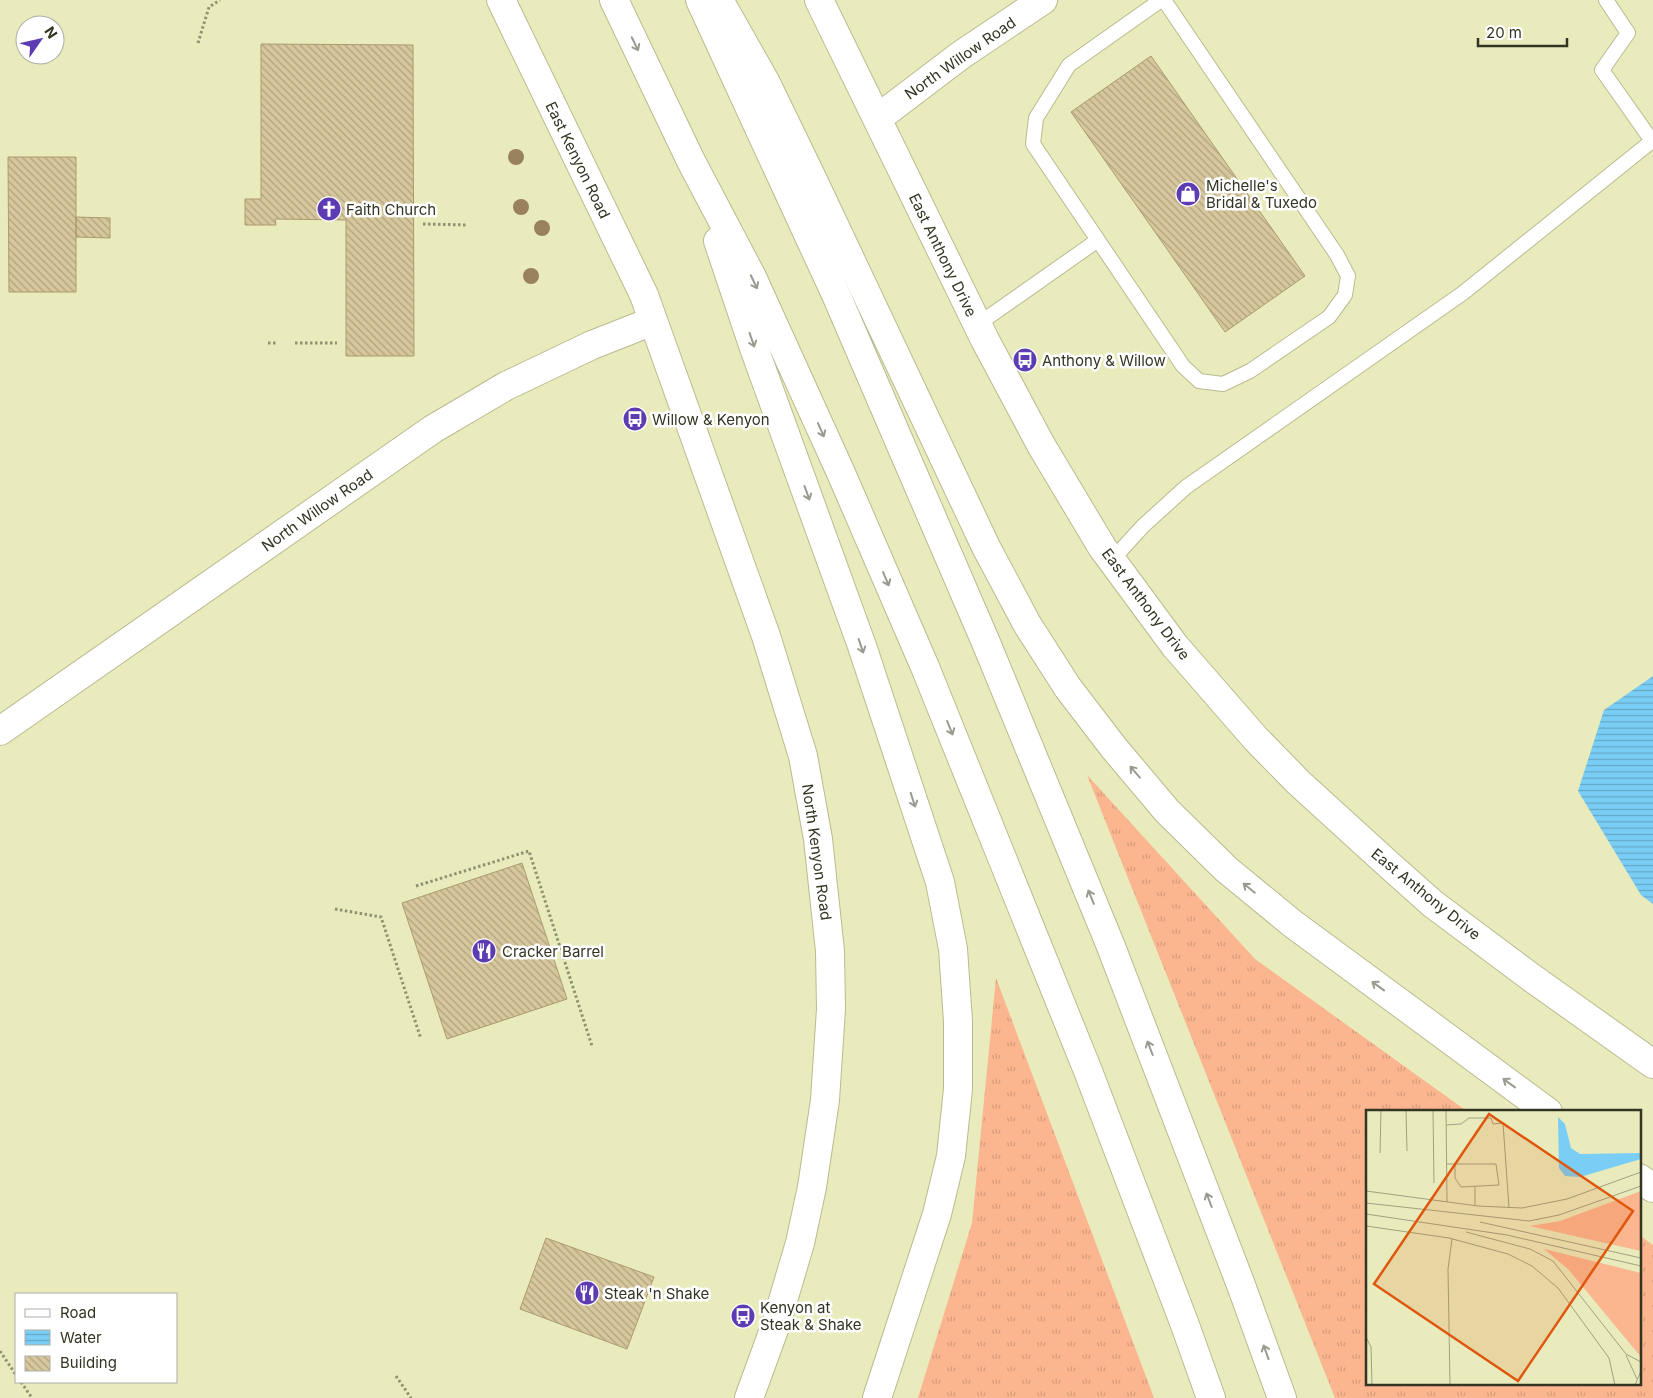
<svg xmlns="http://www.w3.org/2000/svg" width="1653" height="1398" font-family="Inter,sans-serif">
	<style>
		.grass { fill: url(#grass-tufts) }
		.water { fill: url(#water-rules) }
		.building { fill: url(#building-back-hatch); stroke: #aa9b71 }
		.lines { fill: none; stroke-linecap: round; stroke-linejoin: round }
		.lane-casing { stroke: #b9bb8f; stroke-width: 16 }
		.street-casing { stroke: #b9bb8f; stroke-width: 30 }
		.highway-casing { stroke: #b9bb8f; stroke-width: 30 }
		.path { stroke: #909271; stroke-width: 3; stroke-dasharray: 2.5 2.5; stroke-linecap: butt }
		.lane { stroke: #fff; stroke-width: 14 }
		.street { stroke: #fff; stroke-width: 28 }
		.highway { stroke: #fff; stroke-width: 28 }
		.tree { fill: #9a815d }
		.oneway { stroke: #999a90 }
		.labels { text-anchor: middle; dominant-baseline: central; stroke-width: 5; stroke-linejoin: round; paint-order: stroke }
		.street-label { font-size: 15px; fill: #333422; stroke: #fff }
		.poi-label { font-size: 15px; fill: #333422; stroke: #fff; text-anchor: start }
		.inset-road { fill: none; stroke: #a0a27f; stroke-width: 1 }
		.view { fill: #df570d; fill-opacity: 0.15; stroke: #df570d; stroke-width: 2.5 }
		.inset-edge { fill: none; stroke: #333422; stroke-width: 2.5 }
	</style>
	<defs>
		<pattern id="grass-tufts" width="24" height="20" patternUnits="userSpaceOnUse" patternTransform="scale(1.25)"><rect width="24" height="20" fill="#fbb58f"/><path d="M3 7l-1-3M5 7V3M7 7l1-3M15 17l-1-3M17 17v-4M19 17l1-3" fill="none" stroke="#d89c7b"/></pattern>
		<pattern id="water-rules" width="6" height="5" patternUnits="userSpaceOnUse" patternTransform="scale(1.25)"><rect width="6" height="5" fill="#7acef5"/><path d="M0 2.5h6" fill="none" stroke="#65a8c6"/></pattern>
		<pattern id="building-back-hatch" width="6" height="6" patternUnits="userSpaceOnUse" patternTransform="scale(1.25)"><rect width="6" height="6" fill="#d7c79c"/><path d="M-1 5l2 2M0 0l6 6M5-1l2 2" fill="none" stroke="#afa27f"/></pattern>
	</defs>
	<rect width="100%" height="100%" fill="#e9ebbd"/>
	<path class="grass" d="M1087,775l168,184 213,153h-101v272h272v-149l14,10v153h-318z
		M996,978l158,420h-236l54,-175z"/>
	<path class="water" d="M1653,676v228l-12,-9 -63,-104 26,-81z"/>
	<path class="building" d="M261,44l152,1 1,311h-68v-136l-71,-1 1,6h-31v-26h16z
		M1151,56l154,220 -80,56 -154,-220z
		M8,157h68v135h-67z
		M76,217l34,1v20l-34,-1z
		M522,863l45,136 -120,40 -45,-136z
		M546,1238l108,39 -27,72 -107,-40z"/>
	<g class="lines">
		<defs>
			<path id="lane" d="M1161,0l-92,65 -33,53 -3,26 150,222 16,15 24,3 27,-13 79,-54 16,-22 3,-19 -11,-21 -173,-255
				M977,325l121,-85
				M1112,560l31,-34 43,-39 277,-194 189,-152 -50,-71 26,-37 -22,-33"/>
			<path id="street" d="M501,0l143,295 122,341 37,120 15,83 12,112 1,58 -6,91 -13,87 -12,56 -24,81 -27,74
				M819,0l166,340 56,105 61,102 73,99 81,93 42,43 90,82 45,40 99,74 121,86
				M878,118l83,-63 82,-55
				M0,731l433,-302 73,-43 86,-41 61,-24"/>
			<path id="highway" d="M614,0l77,161 61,116 89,196 84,194 163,404 97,254 26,73
				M700,0l137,297 150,348 123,299 131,341 41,113
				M719,0l47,83 46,95 174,369 41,77 41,64 46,60 53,63 59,58 67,55 255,188
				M718,241l36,107 108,298 78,236 13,67 5,72v68l-7,67 -14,58 -60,184
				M1639,1178l14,10"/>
		</defs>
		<use href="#lane" class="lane-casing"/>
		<use href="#street" class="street-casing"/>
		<use href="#highway" class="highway-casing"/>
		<path class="path" d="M198,43l11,-36 11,-7
			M423,224l45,1
			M268,343h8
			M295,343h42
			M416,886l113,-35 63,195
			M335,909l46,8 40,122
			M0,1351l16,24
			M396,1376l15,22
			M21,1382l11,16"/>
		<use href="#lane" class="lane"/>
		<use href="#street" class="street"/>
		<use href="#highway" class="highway"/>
	</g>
	<g class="tree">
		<circle cx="516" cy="157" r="8"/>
		<circle cx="521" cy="207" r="8"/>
		<circle cx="542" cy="228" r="8"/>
		<circle cx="531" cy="276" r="8"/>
	</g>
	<defs><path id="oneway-shaft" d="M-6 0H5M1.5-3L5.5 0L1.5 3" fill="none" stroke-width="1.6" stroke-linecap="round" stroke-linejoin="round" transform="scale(1.25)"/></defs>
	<g class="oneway">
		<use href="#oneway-shaft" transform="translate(635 44) rotate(64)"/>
		<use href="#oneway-shaft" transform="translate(754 282) rotate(65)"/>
		<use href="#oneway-shaft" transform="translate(752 340) rotate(71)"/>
		<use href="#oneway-shaft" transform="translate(821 430) rotate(66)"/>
		<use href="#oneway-shaft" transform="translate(807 493) rotate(70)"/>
		<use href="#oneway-shaft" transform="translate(886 579) rotate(67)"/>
		<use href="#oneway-shaft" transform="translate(861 646) rotate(71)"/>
		<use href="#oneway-shaft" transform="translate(950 728) rotate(68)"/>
		<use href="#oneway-shaft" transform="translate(1135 772) rotate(-131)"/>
		<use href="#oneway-shaft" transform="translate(913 800) rotate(72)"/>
		<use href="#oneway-shaft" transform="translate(1249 888) rotate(-141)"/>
		<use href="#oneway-shaft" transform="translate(1091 897) rotate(-112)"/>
		<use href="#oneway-shaft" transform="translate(1378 986) rotate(-144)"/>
		<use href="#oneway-shaft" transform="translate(1150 1048) rotate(-111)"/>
		<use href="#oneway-shaft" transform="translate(1509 1083) rotate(-144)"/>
		<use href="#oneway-shaft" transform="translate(1209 1200) rotate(-111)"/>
		<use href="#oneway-shaft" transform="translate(1266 1352) rotate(-110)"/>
	</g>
	<defs>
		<symbol id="shop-disc" viewBox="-11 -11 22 22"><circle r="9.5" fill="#5c3bb3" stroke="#fff"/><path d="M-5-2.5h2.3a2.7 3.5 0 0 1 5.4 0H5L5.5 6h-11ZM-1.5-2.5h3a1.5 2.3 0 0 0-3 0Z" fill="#fff"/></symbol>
		<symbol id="church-disc" viewBox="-11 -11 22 22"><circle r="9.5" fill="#5c3bb3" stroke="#fff"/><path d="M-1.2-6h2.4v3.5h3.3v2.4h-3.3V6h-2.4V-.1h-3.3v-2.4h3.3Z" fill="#fff"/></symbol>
		<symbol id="bus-disc" viewBox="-11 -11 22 22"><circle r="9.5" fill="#5c3bb3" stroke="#fff"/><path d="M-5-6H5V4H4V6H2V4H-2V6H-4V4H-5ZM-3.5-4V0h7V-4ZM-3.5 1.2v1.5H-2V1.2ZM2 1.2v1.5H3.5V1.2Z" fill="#fff"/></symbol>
		<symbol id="restaurant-disc" viewBox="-11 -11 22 22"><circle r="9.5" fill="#5c3bb3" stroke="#fff"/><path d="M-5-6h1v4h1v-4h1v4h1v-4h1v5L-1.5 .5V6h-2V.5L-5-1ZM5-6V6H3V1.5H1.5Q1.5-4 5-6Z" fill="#fff"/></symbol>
	</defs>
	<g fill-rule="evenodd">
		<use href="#shop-disc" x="1174" y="180" width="28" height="28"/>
		<use href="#church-disc" x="315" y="195" width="28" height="28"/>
		<use href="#bus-disc" x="1011" y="346" width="28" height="28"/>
		<use href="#bus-disc" x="621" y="405" width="28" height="28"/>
		<use href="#restaurant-disc" x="470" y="937" width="28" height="28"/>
		<use href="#restaurant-disc" x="573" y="1279" width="28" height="28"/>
		<use href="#bus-disc" x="729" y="1302" width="28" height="28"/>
	</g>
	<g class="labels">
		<g class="street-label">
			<text transform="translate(960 58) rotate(-35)">North Willow Road</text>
			<text transform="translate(578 160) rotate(64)">East Kenyon Road</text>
			<text transform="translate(943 255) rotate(64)">East Anthony Drive</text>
			<text transform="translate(317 510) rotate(-35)">North Willow Road</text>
			<text transform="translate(1146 604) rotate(53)">East Anthony Drive</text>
			<text transform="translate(817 852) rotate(82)">North Kenyon Road</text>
			<text transform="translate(1426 894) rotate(39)">East Anthony Drive</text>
		</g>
		<g class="poi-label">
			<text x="1206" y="185">Michelle's<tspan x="1206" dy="17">Bridal &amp; Tuxedo</tspan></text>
			<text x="346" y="209">Faith Church</text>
			<text x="1042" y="360">Anthony &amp; Willow</text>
			<text x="652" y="419">Willow &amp; Kenyon</text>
			<text x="502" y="951">Cracker Barrel</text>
			<text x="604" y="1293">Steak 'n Shake</text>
			<text x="760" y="1307">Kenyon at<tspan x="760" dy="17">Steak &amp; Shake</tspan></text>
		</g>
	</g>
	<g transform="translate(1366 1110)">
		<rect width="275" height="275" fill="#e9ebbd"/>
		<path d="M275,81v60l-111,-25 30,-5zM178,139l97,24v84l-73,-88z" fill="#fbb58f"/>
		<path d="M192,7l7,7 6,24 9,6 61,-1v6l-61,18 -15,-1 -6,-8z" fill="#7acef5"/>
		<path class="inset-road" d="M40,0l1,41M67,0l1,73M80,0l1,92M80,15l15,-1 8,-6h22l2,6 10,-1 6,85M14,43l1,-43M80,54h50l3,21 -38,2 -6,-9v-14M109,77v19M0,81l112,15 44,2 45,-9 74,-27M0,93l163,18 30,-6 82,-29M0,104l141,21 134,31M114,112l161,36M0,116l83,12 59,16 24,12 26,22 51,70 6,27M100,122l64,17 23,12 73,93 15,8M0,227l5,10 1,38M260,245l11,24M84,275l-2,-116 4,-30M269,275l6,-14"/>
		<path class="view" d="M123,4l144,97 -115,170 -144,-97z"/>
		<rect width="275" height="275" class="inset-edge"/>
	</g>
	<rect x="15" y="1293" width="162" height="90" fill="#ffffff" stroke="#adaea7"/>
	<rect x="25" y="1309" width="25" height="8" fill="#ffffff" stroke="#adaea7"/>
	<text x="60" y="1318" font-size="15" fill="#333422">Road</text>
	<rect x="25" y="1330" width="25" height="15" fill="url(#water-rules)" stroke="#adaea7"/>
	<text x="60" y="1343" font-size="15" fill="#333422">Water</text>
	<rect x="25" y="1356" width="25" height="15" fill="url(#building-back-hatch)" stroke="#adaea7"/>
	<text x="60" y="1368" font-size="15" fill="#333422">Building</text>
	<g transform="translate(40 40) rotate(56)"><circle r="24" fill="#ffffff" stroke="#adaea7"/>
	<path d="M0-4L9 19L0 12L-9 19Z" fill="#5c3bb3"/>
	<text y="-8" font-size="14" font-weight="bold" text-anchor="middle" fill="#333422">N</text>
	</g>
	<path d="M1478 38v8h89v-8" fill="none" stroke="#333422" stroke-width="2.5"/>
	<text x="1486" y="38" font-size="15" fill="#333422" stroke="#ffffff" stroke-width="4" paint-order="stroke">20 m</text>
</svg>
